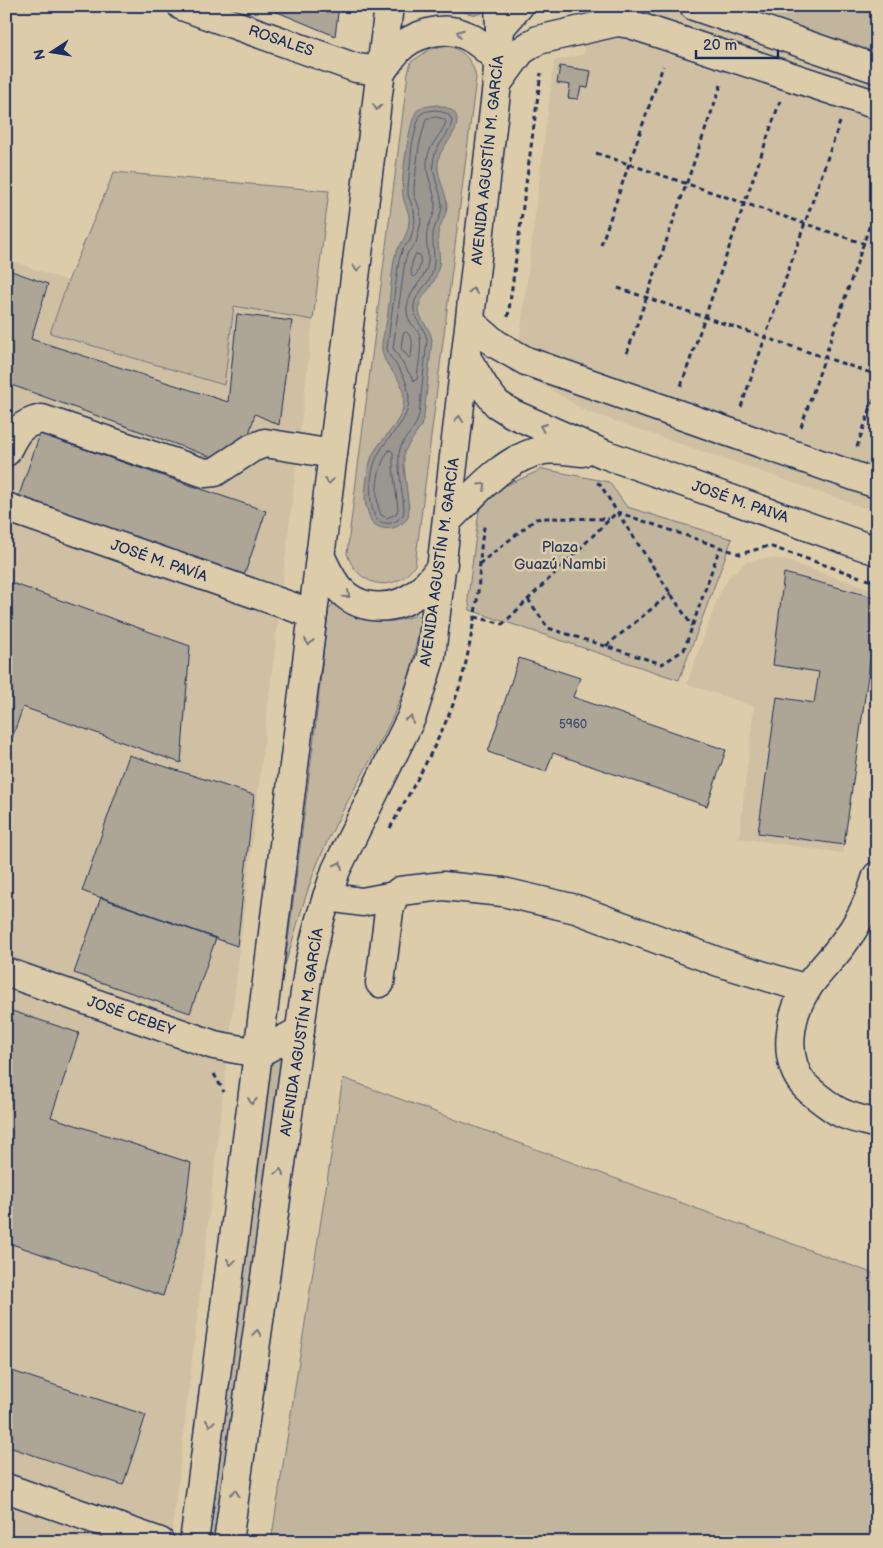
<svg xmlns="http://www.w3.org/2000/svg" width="883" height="1548" font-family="'Balsamiq Sans',sans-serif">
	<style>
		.built { fill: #cfc0a3 }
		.green { fill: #c1b59e; stroke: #6e727e }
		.water { fill: #9b968f; stroke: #686d7b }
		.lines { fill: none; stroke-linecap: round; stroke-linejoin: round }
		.shore { stroke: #4e5872; stroke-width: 1 }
		.building { fill: #ada596; stroke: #1b2f5e }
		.minor-casing { stroke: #1b2f5e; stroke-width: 31 }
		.major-casing { stroke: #1b2f5e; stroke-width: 31 }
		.path { stroke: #1b2f5e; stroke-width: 3; stroke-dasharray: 5 4; stroke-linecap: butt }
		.minor { stroke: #ddcca9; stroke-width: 28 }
		.major { stroke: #ddcca9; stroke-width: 28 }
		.oneway { stroke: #727680 }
		.labels { text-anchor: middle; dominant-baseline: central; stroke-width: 5; stroke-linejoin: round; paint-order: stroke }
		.number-label { font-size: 12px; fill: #404c6c }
		.street-label { font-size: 15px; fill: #1b2f5e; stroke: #ddcca9 }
		.park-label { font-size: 15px; fill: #2c3c64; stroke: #ddcca9 }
	</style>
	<rect width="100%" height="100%" fill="#ddcca9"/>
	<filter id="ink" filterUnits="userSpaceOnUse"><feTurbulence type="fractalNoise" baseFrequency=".02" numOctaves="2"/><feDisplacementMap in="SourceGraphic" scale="10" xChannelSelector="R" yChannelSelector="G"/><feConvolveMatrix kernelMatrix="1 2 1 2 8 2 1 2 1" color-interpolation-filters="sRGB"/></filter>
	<g filter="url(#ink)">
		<path class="built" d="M580,6h153l144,49v457l-291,-101 -70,-42 38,-308 30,-7z
			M6,259l62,22 -18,52 173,52 10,-79 80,14 -142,1222h-165z
			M764,558l17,1 94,32 2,4v17l-34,241 -104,-15 15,-132 -67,-22 32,-90 10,-17 16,-14z"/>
		<path class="green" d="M405,6h78l-1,7c-10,4 -17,-2 -27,-4 -17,-4 -31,4 -47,4z
			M733,6h144v49z
			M449,46c16,6 24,15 27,32l-61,487c-20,31 -59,21 -68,-12l61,-480 3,-11 19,-13z
			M114,172l215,19 -16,129 -79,-14 -10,79 -174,-52 18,-52z
			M543,469l66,13 18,25 105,32 -53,141 -209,-70 -2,-13 11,-86 21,-23z
			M333,604c8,1 11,5 18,9 24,12 41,10 66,2l4,4c-5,24 -8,51 -18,74 -23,58 -60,109 -84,167 -14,33 -23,71 -34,105l30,-235 13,-119z
			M283,1054l-63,488h-11l62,-481z
			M343,1078l534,197v267h-606z"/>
		<path class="water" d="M437,105c8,2 19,4 20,14 1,15 -14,25 -18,38 -5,17 7,32 8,48 0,12 -8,19 -9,29 -1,10 3,21 1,31 -1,7 -4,14 -8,21 -5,8 -12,13 -12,23 0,12 11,17 13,31l-8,76 -3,10 -17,26v14l5,43 -1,9c-11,12 -23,14 -36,5 -3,-8 -6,-15 -7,-22 0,-12 3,-39 9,-49 9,-15 25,-27 29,-45 5,-30 -17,-34 -21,-56 -1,-10 3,-21 5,-31 3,-20 4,-40 7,-61 4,-15 14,-21 15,-38 1,-9 -5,-16 -6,-25 -3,-14 6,-72 13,-84 4,-6 14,-6 21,-7z"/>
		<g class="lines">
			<path class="shore" d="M436,110l12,4 4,6c-1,14 -15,23 -18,37 -4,18 7,31 8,48 0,12 -8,19 -9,29 -1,15 4,28 -2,42 -4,10 -15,17 -17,29 -2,15 11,21 13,35l-8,75c-3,14 -15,22 -19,34 -4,12 3,46 4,60l-1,6c-8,9 -17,11 -27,4 -8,-16 -7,-48 2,-64 11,-23 36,-35 30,-65 -2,-14 -13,-26 -20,-37l-1,-5 12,-88 4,-12 7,-7 5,-20 -1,-10 -6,-16v-8l4,-42 5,-21 3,-9 4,-3z
				M436,117l8,2 2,3c-4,12 -15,21 -18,33 -5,21 8,33 7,52 0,9 -7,16 -8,25 -2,10 2,21 1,30 -2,18 -19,27 -21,45 -1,18 11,19 13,30 2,13 -2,29 -3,42l-3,2 -21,-33 12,-87 3,-9 8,-9 5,-21 -1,-12 -6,-16v-7l5,-41 7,-27z
				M416,254l4,1c1,8 0,18 -7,22l-2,-2 1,-12z
				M406,332c9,6 6,14 5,24l-2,2 -8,-10 2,-14z
				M389,450l4,2v15l5,42 -2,5 -9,4 -6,-3c-8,-19 -4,-49 8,-65z"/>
		</g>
		<path class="building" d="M263,6h76l-4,30z
			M560,66l31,5 -3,17 -7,-1 -3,12 -10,-1 2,-13 -13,-2z
			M6,269l42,15 -17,55 197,63 9,-88 55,7 -13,104 -24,-11 -9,30 -32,14 -208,-75v-18l2,-6 -2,-1z
			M40,434l226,77 -22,65 -226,-78z
			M784,573l93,25v14l-33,233 -86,-12 19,-136 37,6 5,-31 -46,-7z
			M6,581l184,65 -9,117 -158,-56 -17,48z
			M519,658l61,20 -7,19 153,53 -19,56 -154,-53 -7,19 -58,-20z
			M129,755l125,40 -17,151 -155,-55z
			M101,897l115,41 -26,75 -116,-40z
			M6,1009l73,24 -28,84 140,46 -9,68 -19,65 -157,-54z
			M6,1369l140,46 -23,70 -117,-39z"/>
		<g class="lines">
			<defs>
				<path id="minor" d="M182,6l174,62 26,3
					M694,6l183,63
					M500,28l19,-22
					M497,84l24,-33 17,-11 79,-18 13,2 247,81
					M470,322l26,22 30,17 351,123
					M466,357l20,33 11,14 16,10 91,40 273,97
					M6,452c10,-20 13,-28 36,-33l163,54 10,-1 37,-24 13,-5 68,11
					M6,507l307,107
					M448,520c27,-26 56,-63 96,-70 12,-2 26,1 38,2
					M877,876c-7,25 -18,47 -34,68 -11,15 -25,28 -36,44 -18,27 -25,70 -3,97 8,8 20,17 30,24 12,8 29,11 43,15
					M327,897l35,5 32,-6
					M6,972l208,73 44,8 42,-22
					M380,983l9,-72 5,-15 6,-5 43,-5 60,6 73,17 143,53 88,27
					M6,1488l154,54"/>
				<path id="major" d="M382,71c5,-7 10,-15 16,-21 8,-9 19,-14 30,-17 31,-9 51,8 71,28
					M320,555c5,11 10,22 17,31 21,27 59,26 83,5 9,-7 16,-18 23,-27
					M194,1542l58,-441 137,-1095
					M228,1542l81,-578 11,-45 16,-49 76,-154 19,-60 66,-572 3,-56 -1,-22"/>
			</defs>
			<use href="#minor" class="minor-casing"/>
			<use href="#major" class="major-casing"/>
			<path class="path" d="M596,153l281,95
				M601,245l62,-179
				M618,288l259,87
				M508,317l33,-244
				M627,353l94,-268
				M681,386l99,-285
				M741,407l99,-285
				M801,427l76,-223
				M857,447l20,-57
				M597,483l3,1 17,28 123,42 29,-8 91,31
				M479,564l57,-45 10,-1 63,1
				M866,579l11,4
				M528,599l20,29 114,36 22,-14 36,-103
				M475,617l28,7 114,-112 75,114
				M606,646l65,-53
				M390,828c23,-41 47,-82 64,-126 11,-27 16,-59 21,-89 6,-30 3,-60 10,-90
				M214,1074l10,18"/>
			<use href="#minor" class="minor"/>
			<use href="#major" class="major"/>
		</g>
		<defs><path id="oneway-chevron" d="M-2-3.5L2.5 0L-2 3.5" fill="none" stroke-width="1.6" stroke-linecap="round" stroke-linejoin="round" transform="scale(1.25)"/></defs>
		<g class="oneway">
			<use href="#oneway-chevron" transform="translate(460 33) rotate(-159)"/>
			<use href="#oneway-chevron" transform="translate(377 107) rotate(97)"/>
			<use href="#oneway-chevron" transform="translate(357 268) rotate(97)"/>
			<use href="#oneway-chevron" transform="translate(473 291) rotate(-84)"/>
			<use href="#oneway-chevron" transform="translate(459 419) rotate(-84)"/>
			<use href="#oneway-chevron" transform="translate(543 427) rotate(-156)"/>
			<use href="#oneway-chevron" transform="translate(329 481) rotate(97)"/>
			<use href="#oneway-chevron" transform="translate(483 486) rotate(-43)"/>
			<use href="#oneway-chevron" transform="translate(347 595) rotate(40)"/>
			<use href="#oneway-chevron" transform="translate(309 642) rotate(97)"/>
			<use href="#oneway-chevron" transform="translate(410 719) rotate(-67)"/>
			<use href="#oneway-chevron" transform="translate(339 865) rotate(-65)"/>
			<use href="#oneway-chevron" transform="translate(252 1101) rotate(97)"/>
			<use href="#oneway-chevron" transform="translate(280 1172) rotate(-82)"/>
			<use href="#oneway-chevron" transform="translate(231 1262) rotate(98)"/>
			<use href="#oneway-chevron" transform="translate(257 1333) rotate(-82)"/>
			<use href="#oneway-chevron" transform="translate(210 1423) rotate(98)"/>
			<use href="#oneway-chevron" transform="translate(235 1493) rotate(-82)"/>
		</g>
	</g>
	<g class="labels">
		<g class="number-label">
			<text x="573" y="724">5960</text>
		</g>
		<g class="street-label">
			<text transform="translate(281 41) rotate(19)">ROSALES</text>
			<text transform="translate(488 160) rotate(-84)">AVENIDA AGUSTÍN M. GARCÍA</text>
			<text transform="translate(740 502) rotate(19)">JOSÉ M. PAIVA</text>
			<text transform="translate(159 561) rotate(19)">JOSÉ M. PAVÍA</text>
			<text transform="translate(440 562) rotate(-82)">AVENIDA AGUSTÍN M. GARCÍA</text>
			<text transform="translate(131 1016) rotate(19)">JOSÉ CEBEY</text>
			<text transform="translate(302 1032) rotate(-81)">AVENIDA AGUSTÍN M. GARCÍA</text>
		</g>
		<g class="park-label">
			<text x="560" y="547">Plaza<tspan x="560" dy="17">Guazú Nambi</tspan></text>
		</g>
	</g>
	<rect width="883" height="1548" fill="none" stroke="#ddcca9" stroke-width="25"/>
	<rect x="12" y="12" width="858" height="1523" fill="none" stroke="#1b2f5e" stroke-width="2" filter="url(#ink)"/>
	<g transform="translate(52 52) rotate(258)" stroke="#ddcca9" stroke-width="4" paint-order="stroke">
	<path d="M0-4L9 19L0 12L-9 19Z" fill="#1b2f5e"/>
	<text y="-8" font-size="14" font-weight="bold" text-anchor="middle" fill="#1b2f5e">N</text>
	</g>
	<path d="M696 50v8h82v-8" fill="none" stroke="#1b2f5e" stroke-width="2.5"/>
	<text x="703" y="50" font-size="15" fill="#1b2f5e" stroke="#ddcca9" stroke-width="4" paint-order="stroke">20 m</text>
</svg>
